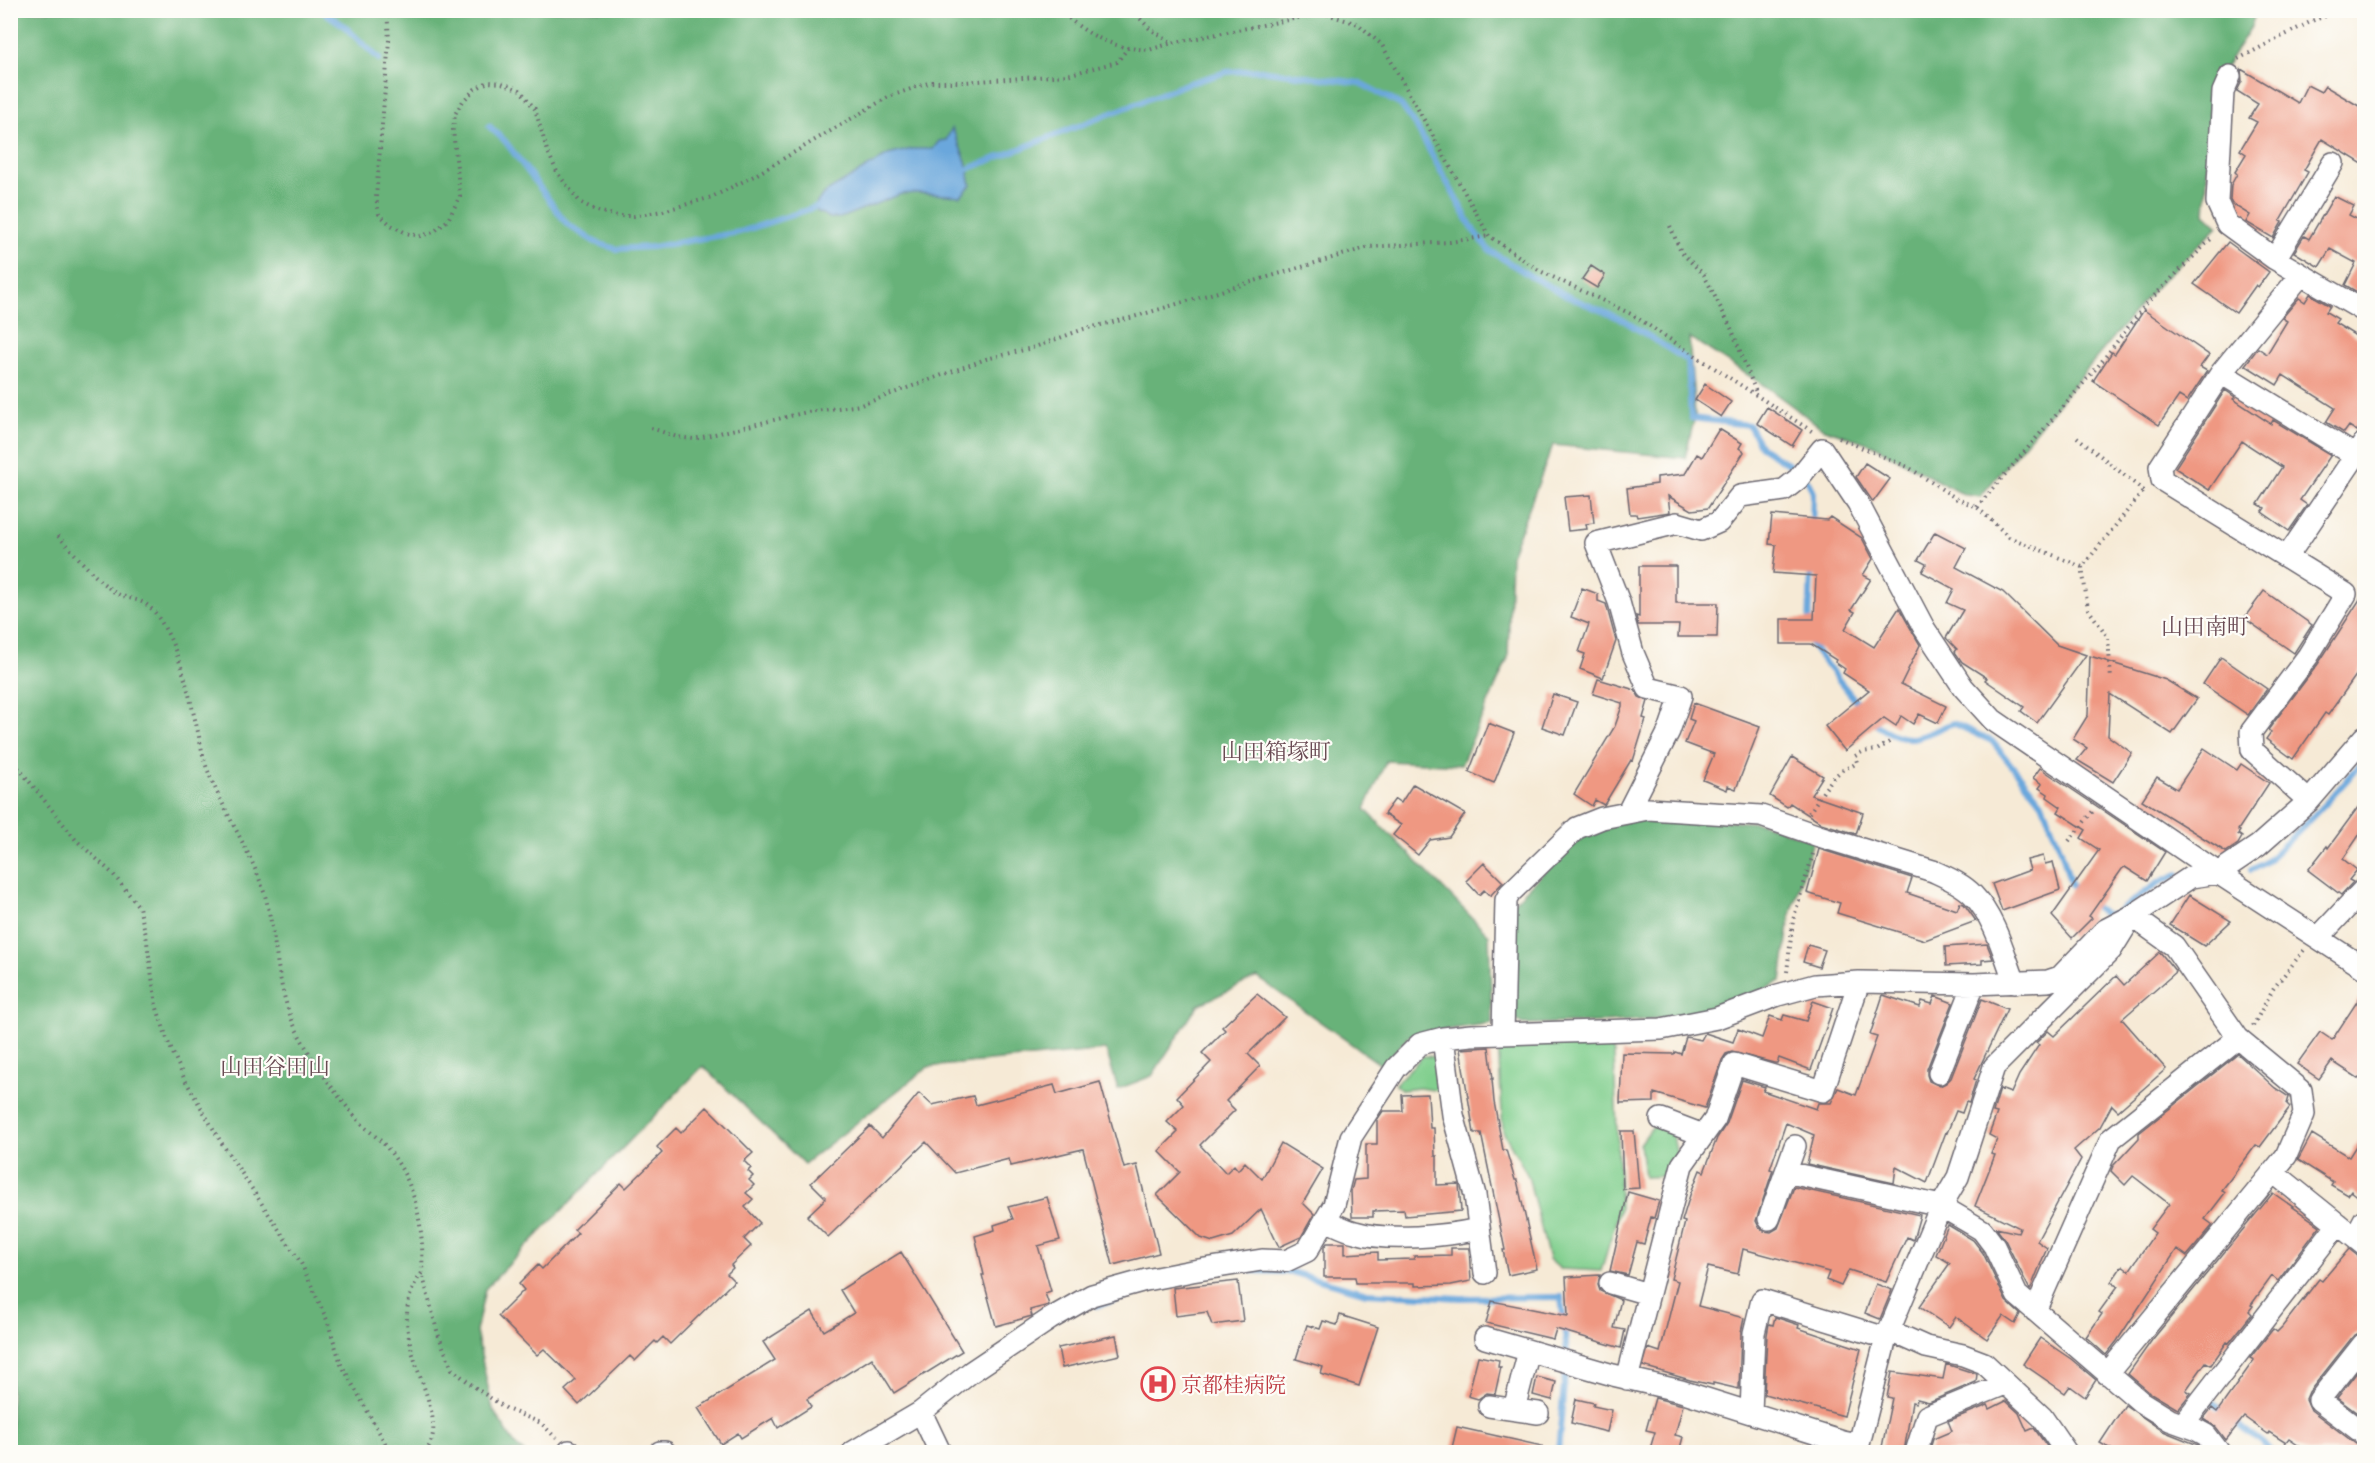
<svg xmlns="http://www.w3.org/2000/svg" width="2375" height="1463" font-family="'Gentium Book Plus','Noto Serif JP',serif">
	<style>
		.green { fill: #81cf8e; stroke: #527864; stroke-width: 1.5 }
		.forest { fill: #68b279; stroke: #456a5a; stroke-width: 1.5 }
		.water { fill: #6aa7dc; stroke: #46648c; stroke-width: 1.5 }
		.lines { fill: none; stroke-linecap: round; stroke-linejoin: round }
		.stream { stroke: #6aa7dc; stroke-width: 6 }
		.building { fill: #ef9882 }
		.minor-casing { stroke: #6c6871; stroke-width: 24 }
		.path { stroke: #6c6871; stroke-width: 4; stroke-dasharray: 1.5 4.5; stroke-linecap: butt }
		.minor { stroke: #fff; stroke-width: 21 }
		.labels { text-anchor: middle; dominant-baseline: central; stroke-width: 4.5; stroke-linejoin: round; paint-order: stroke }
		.health-label { font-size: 21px; fill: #be3a42; stroke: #fdfcf7; text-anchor: start }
		.neighbourhood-label { font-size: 22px; fill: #6a4b54; stroke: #fdfcf7 }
	</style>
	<rect width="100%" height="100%" fill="#fdfcf7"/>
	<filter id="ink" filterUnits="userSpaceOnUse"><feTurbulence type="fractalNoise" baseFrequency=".0167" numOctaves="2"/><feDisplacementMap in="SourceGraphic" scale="12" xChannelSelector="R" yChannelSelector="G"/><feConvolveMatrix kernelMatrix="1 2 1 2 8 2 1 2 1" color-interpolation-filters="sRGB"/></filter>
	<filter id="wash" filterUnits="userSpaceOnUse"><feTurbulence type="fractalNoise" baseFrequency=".008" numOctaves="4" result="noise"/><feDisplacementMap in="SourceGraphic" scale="24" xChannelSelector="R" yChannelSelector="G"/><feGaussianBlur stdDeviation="1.35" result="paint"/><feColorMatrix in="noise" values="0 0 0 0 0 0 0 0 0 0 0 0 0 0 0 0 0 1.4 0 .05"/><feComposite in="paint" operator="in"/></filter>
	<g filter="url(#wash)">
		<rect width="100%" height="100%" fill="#f6ead6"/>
		<path class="green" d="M1609,1040l5,14 6,154 -19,63 -41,-2 -11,-10 -21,-83 -25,-45 -5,-89z
			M1423,1056l15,1 2,34 -21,-3 -17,2 -7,-6z
			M1653,1126l19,6 5,23 -6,21 -27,1 -4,-33z"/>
		<path class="forest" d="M10,11h2246l-5,16 -39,61 -7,126 13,12 -64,63 -174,208 -14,-2 -12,-5 -81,-45 -51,-17 -57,-42 -76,-49 6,79 -10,42 -132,-13 -42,110 -3,103 -47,107 -75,-4 -21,48 124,126 3,88 -81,12 -30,30 -124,-88 -59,28 -46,71 -34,13 -12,-39 -178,17 -124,97 -101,-98 -218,223 -9,43 17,78 23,36 8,6h-513z
			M1640,815l122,8 51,18 -23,77 -9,63c-15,7 -30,18 -45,22 -69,21 -144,19 -214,21l-11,-8 2,-113 69,-69z"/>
		<path class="water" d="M952,128l14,33 5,24 -10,11 -43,-3 -17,1 -61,24h-11l-12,-7 -1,-7 7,-10 65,-39 24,-6h21l6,-8 7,-1z"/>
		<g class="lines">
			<path class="stream" d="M321,10l22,15 36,34
				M489,126l16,15 62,83 28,18 21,7 36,-2 88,-15 76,-25
				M968,169l218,-85 41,-12 32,-2 101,13 41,22 15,21 58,105 15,19 43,27 35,19 56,24 65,41 3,57 58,7 12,22 35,22 12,12 5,12 -1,33
				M1809,625l2,-56
				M1808,638l8,14 44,54
				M1871,719c8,10 28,20 42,19 10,-1 30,-11 40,-15l39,18 50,62 19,47 10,35 7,7
				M2251,870c16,-6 28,-21 40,-32 26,-25 50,-50 73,-78
				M2090,903l15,12 10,-1 43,-31 20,-9
				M1252,1271l39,1 76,21 94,5 100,-1 6,56 -9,99
				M1097,1306l33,-11
				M2211,1401l13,11
				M2234,1420l39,32"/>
		</g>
		<g id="blocks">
			<path class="building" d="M2241,69l57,34 9,-18 14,7 4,-6 39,23v56l-42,-26 -18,31 4,2 -28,49 2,1 -9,16 -27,-16 4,-7 -18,-11 -2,-4 1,-15 6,-11 -2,-2 11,-18 -6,-4 17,-28 -8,-4 9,-14 -21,-13 5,-10z
				M2334,196l20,10 -5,9 15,8v73l-19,-11 11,-22 -26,-14 -11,18 -25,-15 10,-16 5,3z
				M2228,242l41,30 -11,15 -2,-2 -20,28 -42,-29z
				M1591,266l14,9 -8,13 -15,-9z
				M2310,294l20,12 -4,6 12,7 -3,4 29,18v79l-7,11 -8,-5 -5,7 -18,-11 9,-14 -52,-33 -6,10 -32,-20 13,-17 9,6 20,-33 -5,-3 17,-20 6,4z
				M2144,310l65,45 -9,12 7,4 -20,30 -8,-5 -20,29 -66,-44 19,-29 3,2z
				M1705,384l26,18 -10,15 -26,-17z
				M2225,390l10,7 -2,2 38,25 2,-4 58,35 -31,45 7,5 -18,26 -27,-19 3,-4 -7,-4 24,-37 -40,-26 -33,49 -34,-22z
				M1767,407l35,23 -10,16 -35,-23z
				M1719,429l23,14 -3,5 5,4 -36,56 -16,2 -24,-14 2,16 -33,5 -1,-3h-6l-3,-26 30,-4v-7l28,-3 12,-20 5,3z
				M1865,463l25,16 -17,23 -17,-25z
				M1591,495l3,28 -8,1 1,5 -19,2 -4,-34z
				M1772,515l55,5 3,-3 32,21 11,21 -10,16 8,4 -20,31 4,2 -10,17 29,18 25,-39 21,37 -19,39 45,22 -8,17 -19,-9 -6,10 -12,-8 -5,10 -12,-8 -39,33 -20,-25 44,-36 -26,-17 2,-4 -10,-7 1,-2 -25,-16h-30v-25h33l2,-43 -43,-3 3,-28 -7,-1z
				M1935,532l31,16 -10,19 47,25 54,53 29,10 -49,68 -16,-12 3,-4 -39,-27 2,-2 -25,-16 -7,-10 2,-3 -11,-11 17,-28 -16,-7 7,-14 -32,-17 4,-8 -8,-4z
				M1639,566h37v37h42l-1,34h-39l1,-12h-41l-2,-9 3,1z
				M1582,588l16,6v7l8,3 10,37 -13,37 -23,-9 5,-15 -6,-2 10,-28 -18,-7z
				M2264,591l48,34 -18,28 -50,-35z
				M2364,593v71l-36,51 -3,-2 -32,46 -27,-20 5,-7 -3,-2 50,-66z
				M2090,656l76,24 31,19 -25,35 -62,-40 -2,42 24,17 -19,29 -36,-22 10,-12 -14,-9 15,-24z
				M2221,657l46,32 -19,26 -45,-31z
				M1598,679l37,11 4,7 9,4 -5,17 3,1 -13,42 -2,-1 -27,45 -9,-5 -3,6 -18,-12 41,-68 7,-20v-3l-29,-9z
				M1553,694l24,8 -12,33 -23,-8z
				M1694,703l66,24 -24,62 -8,-3 -1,4 -24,-10 11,-26 -29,-11 9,-22 -5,-2z
				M1488,723l26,10 -20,50 -25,-11z
				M2204,748l33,22 4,-6 28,19 -31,47 2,1 -2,3 4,3 -4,7 -12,8 -84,-52 15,-23 20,12z
				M1792,757l31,19 -12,19 52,18 -7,21 -35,-11 -31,-20 -3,4 -17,-11z
				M2040,768l125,84 -18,29 -22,-14 -3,2 -33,47 3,2 -20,20 -20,-22 47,-66 -18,-12 5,-8 -28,-18 3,-5 -14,-10 1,-3 -9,-6 3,-4 -9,-6z
				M1413,784l52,30 -16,23 -19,3 -12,15 -25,-20 8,-10 -17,-11 11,-15 6,4z
				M2364,799v29l-21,31 14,11 -8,10 4,2 -12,13 -33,-25 19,-24 1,2z
				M1819,849l93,29 -5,15 50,17 3,-7 4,1 12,17 -51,19 -88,-27 3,-10 -33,-10z
				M2043,856l2,8 8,-2 7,28 -58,21 -10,-27 38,-14 -3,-10z
				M1484,863l19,19 -13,14 -6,-6 -5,5 -13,-14z
				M2189,895l42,26 -27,25 -34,-21z
				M1987,944l6,15 -11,1v4l-36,2 -1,-19z
				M1808,945l17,5 -6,17 -16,-5z
				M2160,952l16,20 -54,47 44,50 -48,42 -6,-6 -12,22 -26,23 7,9 -44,82 10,7 -17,42 -25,-50 -9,-12 22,5 2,-5 -45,-22 20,-51 -4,-1 6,-15 -8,-4 8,-22 -4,-1 7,-23 11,4 8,-18 20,-30 -3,-2 12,-12 6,5 62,-60 8,9z
				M2364,991v91l-32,-21 -13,18 -22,-15 23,-32 12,8z
				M1257,994l28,23 -37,37 12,12 -34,35 9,9 -35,35 26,28 8,-8 4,5 7,-8 17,17 19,-36 42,26 -20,34 11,11 -13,23 -22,10 -18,-38 -28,27 -20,6 -12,-4 -44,-43 23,-23 -21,-21 19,-19 -11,-10 17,-17 -7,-8 34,-35 -9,-9 23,-23 -3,-3z
				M1883,995l37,12 2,-6 10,3 3,-8 18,7 -26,66v6l2,6 11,5 6,-3 5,-5 31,-79 25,10 -33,70 2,1 -7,23 -3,-1 -4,11 -6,-2 -9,22 -1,-1 -19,51 -31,-16 -2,16 -87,-19 7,-29 -28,-12 -16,46 3,1 -17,51 3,6 5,4 7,1 7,-4 16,-41 126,28 -7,25 -6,-3 -21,45 -37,-12 -8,16 -15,-6 3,-8 -86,-23 -5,25 -30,-7 -10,39 46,12 -3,14 -2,57 -26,-6v2l-23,-5 -47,-14 5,-18 12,4 18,-71 -7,-2 14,-57 -3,-1 8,-26 10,-25 4,2 13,-34 10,-15 15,-43 23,7 -2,4 53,18 2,-6h13l7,-15 18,7 21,-58 -7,-2z
				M1813,1001l20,7 -22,62 -32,-12 -2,5h-3l-42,-11 -6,2 -4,6 -17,48 -51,-15v9l-34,1 2,-50 52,1 1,-2 6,2 5,-17 15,3 4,-7 28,9 5,-13 24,9 8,-22 12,4 2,-5 22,6z
				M1489,1047l4,32h-1l2,23 9,48h3l9,30h2l20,89 -29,6 -5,-25h2l-24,-117h-7l-14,-84z
				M2238,1054l37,34 14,9 -2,7 3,3 -30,40 -4,-2 -34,45 3,3 -20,26 8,6 -26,31 -10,-7 -60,92 -11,14 -20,-18 16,-23 -3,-2 19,-26 -7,-4 11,-16 7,5 26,-38 -5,-4 19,-25 -36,-28 -8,9 -14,-14 2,-5 26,-28v-5z
				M1100,1082l24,86 13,-3 22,88 -46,12 -30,-116 -72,17 -2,-7 -54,14 -29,-31 -98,95 -21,-21 19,-18 -15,-15 59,-57 12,12 37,-45 13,12 41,-9 3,9 78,-20 3,9z
				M1428,1094l2,34h4l1,28h2v29l22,-1 2,27 -56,5 -1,-6 -31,1v6h-21l-1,-26 3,-11 12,-1v-35h11v-24l6,-9h20l-1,-16z
				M707,1107l46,46 -9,8 7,7 -3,3 5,5 -4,4 5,5 -8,8 7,6 -8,8 15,16 -16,16 7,7 -20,19 2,3 -6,6 7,7 -64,63 -7,-7 -6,6 -2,-2 -20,20 -5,-5 -51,49 -14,-15 11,-10 -32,-31 -7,6 -39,-39 26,-26 -5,-6 19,-19 4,4 36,-36 -4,-3 47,-47 5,5 36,-35 -5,-6 19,-19 5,5z
				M1621,1131h13l5,57 -16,1z
				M2364,1133v68l-13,-10 -3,4 -17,-10 2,-3 -35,-22 14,-26 37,23z
				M1628,1192l31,9 -5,17 -3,-1 -7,27 -7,-2 -9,33 -18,-4z
				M2273,1193l47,33 -42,55 -6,-5 -21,29 2,1 -4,5 3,3 -23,29 -2,-1 -16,23 -5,-3 -20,28 5,3 -13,16 -2,-1 -27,-16 -21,-18 24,-34z
				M1047,1197l13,43 -22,6 13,45 -6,2 4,12 -19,5 2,6 -36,10 -14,-51h2l-9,-39 20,-6 -1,-5 19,-6 -5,-12z
				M1948,1225l25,15 10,13 23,48 14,13 -5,10 -12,-8 -16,23 -31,-22 -7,10 -30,-20 31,-44 -14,-8z
				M1327,1243h18v11l33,-2v8l36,-1v-3l37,-1v-7h18l2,33 -20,4 -36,1v-3h-59l-1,-6h-31v-30z
				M2349,1249l15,12v69l-10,5 -45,57 -3,7 5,11 45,34 8,2v6h-56l-19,-13 -3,4 -17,-11 -1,2 -24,-17 -18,23 -10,-13 -13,-8 9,-11 5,4 37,-52 -4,-2 23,-29 4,3 5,-5 37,-48 3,2z
				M901,1252l61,99 -68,42 -22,-35 -65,41 4,8 -33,21 -5,-10 -32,20 -3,-5 -17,11 -23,-36 77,-48 -12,-18 49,-31 12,20 30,-18 -14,-23z
				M1600,1275l-2,10 2,6 21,9 -7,28 11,2 -4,18 -65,-19 -3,10 -67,-16 6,-22 76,15 -2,-39z
				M1238,1281l5,40 -31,4 -5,-13 -31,4 -3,-28z
				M1876,1284l16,6 -12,29 -15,-6z
				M1340,1315l38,12 -19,59 -38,-12 2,-7 -27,-8 11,-34 13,4 3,-8 14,4z
				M1775,1317l24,8 -1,3 63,21 -17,67 -80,-22 3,-59 2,-11 4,1z
				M1116,1335l4,20 -58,13 -4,-20z
				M2040,1338l31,21 25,21 -11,17 -15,-11 -5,7 -42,-29z
				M1478,1356l21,4 -1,7h3l-6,27 -8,-1 -9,6 -10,-3z
				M2364,1363v55l-27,-20z
				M1946,1364l31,10 -1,8 -47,20 -12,-3 -1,4 -4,-1 -8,50h-23l11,-54 -5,-1 5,-25 51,7z
				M1537,1377l19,5 -4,18 -19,-5z
				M1655,1398l28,7 -8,30 8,2 -4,15h-30l6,-20 -9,-2z
				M1576,1399l18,4 -1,3 19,4 -5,22 -36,-9z
				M2006,1401l13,12 8,18 7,-3 17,24h-122l4,-13 19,-8 -4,-10 40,-16 2,4z
				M2125,1405l38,26 35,14 5,7h-87l-16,-9z
				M1457,1427l85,19 -1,6h-90z"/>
		</g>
	</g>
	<g filter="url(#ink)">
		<use href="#blocks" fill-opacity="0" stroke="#6c6871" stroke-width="1.5"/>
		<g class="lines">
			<defs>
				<path id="minor" d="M2230,76l-7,16 -6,110 10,22 48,35 89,52
					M2275,259l58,-96
					M2301,275l-80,98 -61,94 2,13 184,114 -38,62 -57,76 1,18 57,51
					M2221,373l135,83
					M2287,557l77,-114
					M1628,812l41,-81 12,-35 -33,-8 -15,-35 -14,-51 -23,-59 81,-20 24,7 18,-8 21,-26 44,-6 14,-11 24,-30 36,54 66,125 39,59 30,33 225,153 146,95
					M2318,938l46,-49
					M1503,1034l3,-134 4,-7 67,-65 25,-10 46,-9 113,7 58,20 114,35c13,6 30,13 40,24 22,23 31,59 42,88
					M1443,1038l10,77 22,80 10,78
					M1939,1073l35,-89
					M1661,1119l42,16
					M1786,1172l155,34 41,24 12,16 23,49 124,107 29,18 25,9 11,6 13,17
					M2273,1172l91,73
					M1769,1219l26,-73
					M1325,1220c10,4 20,10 30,12 32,10 91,4 124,-3
					M2355,1237l9,-17
					M1610,1283l38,11
					M2035,1311l76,-172 127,-101
					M1890,1331l36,16 37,8 21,8 58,54 24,35
					M1485,1338l128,37 68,16 162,51 16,3
					M2364,1343l-45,57 45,34
					M2107,1374l166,-202 13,-16 18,-42 -3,-24 -63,-52 -64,-92 -42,-30
					M1627,1379l55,-214 33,-46 19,-55 89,27 36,-109
					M1489,1406l49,7
					M1514,1409l15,-58
					M921,1412l19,40
					M1751,1413l3,-80 8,-33 124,38
					M2183,1424l155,-200
					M569,1451l2,1
					M660,1452h5
					M853,1452l68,-40 50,-40 79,-53 42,-24 54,-15 46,-9 70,-11 24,1 21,-10 27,-46 17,-68 45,-69 24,-24 23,-6 28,-3 190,-6 56,-11 61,-23 37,-10 44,-3 115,2 74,-3 12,-4 45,-47 27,-14 59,-39 27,-4 40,-27 51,-45 55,-64
					M1857,1452l29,-114 55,-132 17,-29 36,-110 117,-117 21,-34
					M1916,1452l11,-36 78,-32"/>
			</defs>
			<use href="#minor" class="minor-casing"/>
			<path class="path" d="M387,10l2,30 -13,157 3,17 12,11 15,8 14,3 14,-4 14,-12 12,-24 -7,-66 2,-16 8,-13 12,-12 13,-7 14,1 18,7 15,19 12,41 11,24 22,28 17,9 21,5h16l29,-5 49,-14 42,-21 134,-79 43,-15h33l103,-7 50,-13 11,-14 21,2 23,-7
				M1060,10c20,20 41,32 68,38
				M1132,10l18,19 22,14 151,-30 35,11 24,21 107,191 51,35 91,43 182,118
				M10,39l3,-29
				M2238,59l76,-39 29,-10
				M1670,226l11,26 23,23 28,55 25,65
				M651,428l26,9 17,2 113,-27 54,-7 125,-46 46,-11 52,-19 46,-11 239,-71 81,-5 39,-6
				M2077,437l67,54
				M1839,438l69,29 49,32 20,8 32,30 73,30 63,-78
				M1977,507l122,-142 47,-61 67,-67
				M58,536c18,18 34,40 55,55 17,12 30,3 45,26 23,35 30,74 40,115 3,13 5,27 10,39 16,42 47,87 58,128 12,46 10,93 33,136 16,30 37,60 60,86 8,10 21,17 29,28 29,36 36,79 34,124
				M2082,567l6,42 20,28 3,42
				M10,568l2,66 -2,17
				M10,752l3,9 63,79 37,34 26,33 7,28 10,70 12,37 16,36 37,64 80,121 26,57 14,44 47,84 5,4
				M1809,813c10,-14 19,-32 32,-42 6,-4 12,-4 16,-9l-2,-6 7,-4 15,-2 14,-9
				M2069,841l24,-30
				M1787,972l6,-52 20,-66
				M2253,1026l20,-37 31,-39
				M425,1452c34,-40 -51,-117 -3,-179l16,61 14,35 25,20 30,20 34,14 15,15"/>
			<use href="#minor" class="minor"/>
		</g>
	</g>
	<defs>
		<symbol id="hospital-ring" viewBox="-11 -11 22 22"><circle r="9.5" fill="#fdfcf7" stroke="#e0444e" stroke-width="1.5"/><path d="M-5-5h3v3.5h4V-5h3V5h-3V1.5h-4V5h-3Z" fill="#e0444e"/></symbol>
	</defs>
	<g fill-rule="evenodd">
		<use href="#hospital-ring" x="1139" y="1365" width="38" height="38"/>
	</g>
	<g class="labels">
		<g class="health-label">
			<text x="1181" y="1384">京都桂病院</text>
		</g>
		<g class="neighbourhood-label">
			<text x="2205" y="626">山田南町</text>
			<text x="1276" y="751">山田箱塚町</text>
			<text x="275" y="1066">山田谷田山</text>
		</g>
	</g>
	<rect width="2375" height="1463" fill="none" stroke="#fdfcf7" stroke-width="36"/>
</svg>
